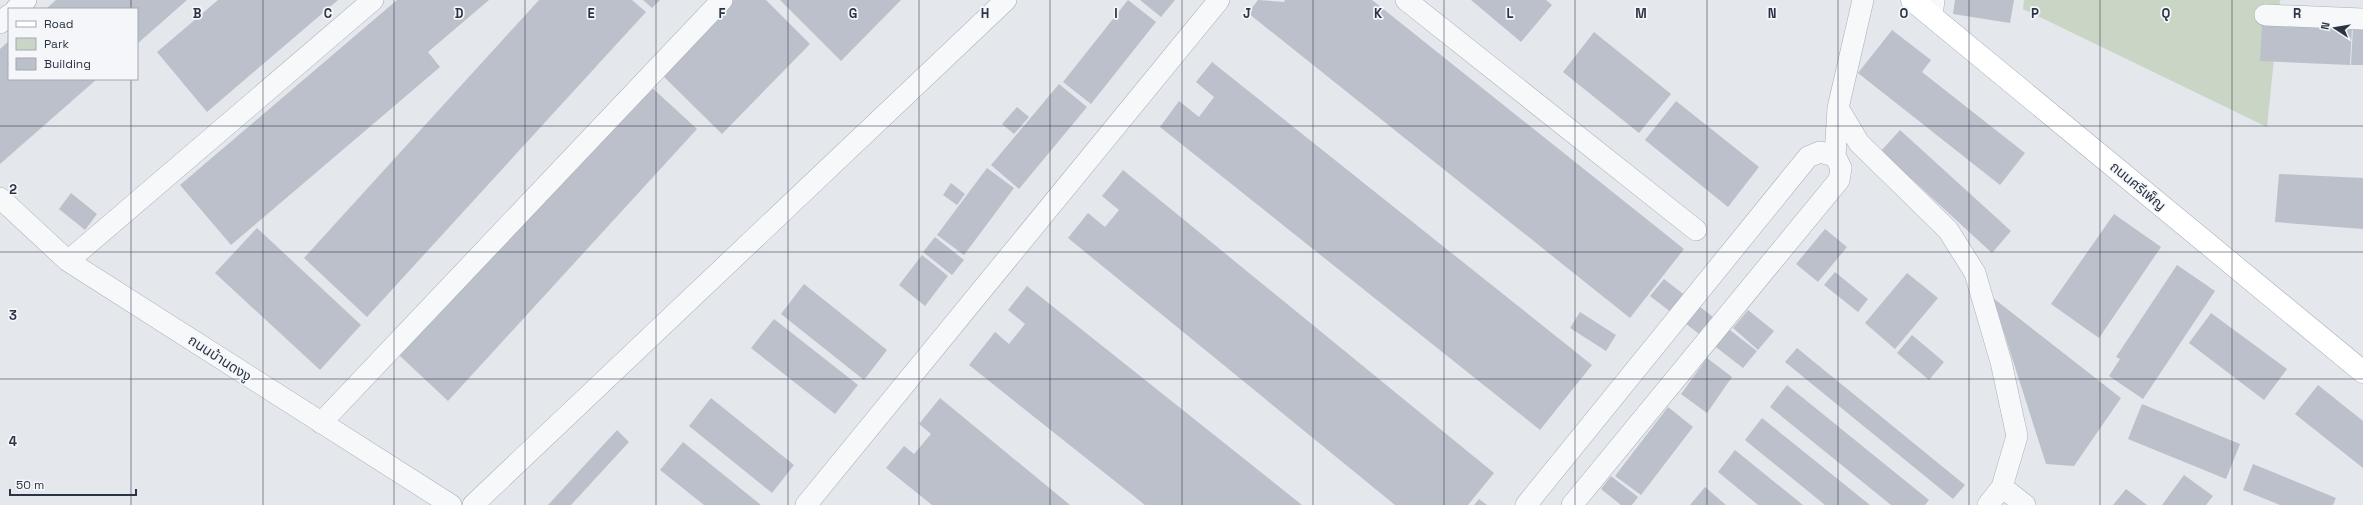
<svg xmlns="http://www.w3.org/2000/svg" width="2363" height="505" font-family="'Space Grotesk','Noto Sans Thai',sans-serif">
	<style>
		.green { fill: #c9d6c5 }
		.building { fill: #bbc0ca }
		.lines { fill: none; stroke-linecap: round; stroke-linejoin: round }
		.minor-casing { stroke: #a9aeb7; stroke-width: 22 }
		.major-casing { stroke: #a3abb8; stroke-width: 23 }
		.minor { stroke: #f7f8fa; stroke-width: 21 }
		.major { stroke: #fff; stroke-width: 22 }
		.grid { fill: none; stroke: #2b3445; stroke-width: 1; stroke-opacity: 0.55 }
		.labels { text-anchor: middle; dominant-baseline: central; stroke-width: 3.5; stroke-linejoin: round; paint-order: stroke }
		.street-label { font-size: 14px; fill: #2b3445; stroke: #f4f6f9 }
		.grid-label { font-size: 13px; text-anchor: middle; font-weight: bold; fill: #2b3445; stroke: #f4f6f9; stroke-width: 3.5; stroke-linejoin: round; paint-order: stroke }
	</style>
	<rect width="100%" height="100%" fill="#e4e7ec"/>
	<path class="green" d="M2024,0h256l-13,127 -244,-118z"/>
	<path class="building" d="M56,0h131l-50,44v-35h-91z
		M218,0h120l-131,112 -50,-60z
		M397,0h92l-61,52 12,15 -209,178 -51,-60z
		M539,0h93l14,12 -279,305 -63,-59z
		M643,0h17l-8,8z
		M724,0h42l44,44 -88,90 -66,-65z
		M780,0h121l-60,61z
		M1128,0l28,22 -65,82 -28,-22z
		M1140,0h35l-14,17z
		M1258,0l26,2 1,-2h87l312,249 -54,69 -382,-305z
		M1471,0h75l6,5 -31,37z
		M1955,0h59l-4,23 -57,-9z
		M2262,23l90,4 -2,38 -90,-4z
		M2353,27l10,1v37h-12z
		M1892,30l39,30 -9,12 103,81 -25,32 -142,-112z
		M1594,32l77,62 -32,39 -76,-61z
		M9,41v38h88l-97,85v-115z
		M1212,62l380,303 -52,65 -380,-303 19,-26 20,16 15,-20 -18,-15z
		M648,84l49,45 -249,272 -49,-46z
		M1059,84l28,23 -68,82 -28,-24z
		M1676,101l83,66 -31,40 -83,-67z
		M1017,107l12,10 -15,17 -12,-10z
		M1900,130l111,101 -19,22 -111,-102z
		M987,168l27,20 -50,67 -27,-20z
		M1123,170l371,303 -26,32h-73l-327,-267 20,-25 17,14 14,-17 -17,-14z
		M2279,174l84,4v51l-88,-7z
		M951,183l14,11 -8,11 -14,-10z
		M71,193l26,21 -12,16 -26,-21z
		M2114,214l47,33 -62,91 -48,-34z
		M257,228l104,97 -41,45 -105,-97z
		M1825,229l22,18 -29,35 -22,-18z
		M935,237l29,23 -12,15 -29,-23z
		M922,255l26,21 -23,30 -26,-21z
		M2177,265l38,26 -72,108 -34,-23 11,-17 -4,-2z
		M1835,272l33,27 -10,13 -34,-27z
		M1907,273l31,25 -43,51 -30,-26z
		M1664,279l93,72 -14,17 -93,-72z
		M804,284l83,66 -23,30 -83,-66z
		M1027,286l275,219h-157l-176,-140 26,-33 14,12 16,-20 -17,-14z
		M1993,298l128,100 -47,68 -28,-2z
		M1748,310l26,21 -16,19 -25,-22z
		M1580,312l36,23 -10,16 -36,-23z
		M2211,313l76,56 -23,31 -75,-57z
		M774,319l84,66 -23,29 -84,-66z
		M1912,335l32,27 -15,18 -32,-27z
		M1797,348l168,137 -12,14 -168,-137z
		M1707,358l25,19 -25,36 -26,-19z
		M1787,385l142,115 -4,5h-34l-121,-98z
		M2318,385l45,36v47l-68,-54z
		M711,398l83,67 -22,28 -83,-67z
		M940,398l130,107h-138l-46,-37 18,-22 10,8 17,-20 -12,-10z
		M2142,404l98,40 -14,35 -98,-40z
		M1668,407l25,20 -52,68 -26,-19z
		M1762,418l108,87h-45l-80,-65z
		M617,430l12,12 -58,63h-23z
		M683,442l78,63h-57l-44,-35z
		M1735,450l68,55h-45l-40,-33z
		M2253,464l83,34 -3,7h-53l-37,-15z
		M2184,475l29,21 -7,9h-44z
		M1611,476l27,21 -6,8h-11l-20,-16z
		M1705,487l21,18h-36z
		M2126,489l21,16h-34z
		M1479,499l8,6h-13z"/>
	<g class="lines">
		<defs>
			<path id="minor" d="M1406,0l290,230
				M1863,0l-25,108 21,35 89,87 27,43 26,89 16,74 -15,51 -14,18
				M16,9l10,-9
				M2265,15l98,4
				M1932,16l2,-16
				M0,23l9,-8
				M1835,156l3,-48
				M0,198l68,63 383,244
				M68,261l305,-261
				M321,423l401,-423
				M2002,487l23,18
				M473,505l533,-505
				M806,505l413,-505
				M1526,505l282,-348 12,-5 15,4 6,12 -2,12 -267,325"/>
			<path id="major" d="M1912,0l451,372"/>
		</defs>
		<use href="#minor" class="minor-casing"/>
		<use href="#major" class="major-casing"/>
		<use href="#minor" class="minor"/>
		<use href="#major" class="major"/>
	</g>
	<path class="grid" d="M131,0v9M263,0v505M394,0v505M525,0v505M656,0v505M788,0v505M919,0v505M1050,0v505M1182,0v505M1313,0v505M1444,0v505M1575,0v505M1707,0v505M1838,0v505M1969,0v505M2100,0v505M2232,0v505M131,79v426M0,126h2363M0,252h2363M0,379h2363"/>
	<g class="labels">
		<g class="street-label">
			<text transform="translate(2138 186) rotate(40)">ถนนศรีเพ็ญ</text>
			<text transform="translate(220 358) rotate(33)">ถนนบ้านดงงู</text>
		</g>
	</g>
	<g class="grid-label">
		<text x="197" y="18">B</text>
		<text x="328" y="18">C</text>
		<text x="459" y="18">D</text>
		<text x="591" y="18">E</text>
		<text x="722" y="18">F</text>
		<text x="853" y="18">G</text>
		<text x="985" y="18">H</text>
		<text x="1116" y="18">I</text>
		<text x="1247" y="18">J</text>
		<text x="1378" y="18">K</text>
		<text x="1510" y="18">L</text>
		<text x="1641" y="18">M</text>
		<text x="1772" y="18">N</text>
		<text x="1904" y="18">O</text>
		<text x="2035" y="18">P</text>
		<text x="2166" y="18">Q</text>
		<text x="2297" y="18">R</text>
		<text x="13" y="194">2</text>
		<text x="13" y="320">3</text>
		<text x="13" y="446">4</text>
	</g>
	<rect x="8" y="8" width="130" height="72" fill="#f4f6f9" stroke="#a4a8b1"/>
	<rect x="16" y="21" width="20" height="6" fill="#ffffff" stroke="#a4a8b1"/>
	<text x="44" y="28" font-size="12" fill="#2b3445">Road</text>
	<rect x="16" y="38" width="20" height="12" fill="#c9d6c5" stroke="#a4a8b1"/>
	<text x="44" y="48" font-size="12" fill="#2b3445">Park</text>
	<rect x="16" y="58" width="20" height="12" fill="#bbc0ca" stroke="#a4a8b1"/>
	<text x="44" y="68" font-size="12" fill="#2b3445">Building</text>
	<g transform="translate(2335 28) rotate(282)" stroke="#f4f6f9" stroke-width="3" paint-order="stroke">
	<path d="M0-3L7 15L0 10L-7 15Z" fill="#2b3445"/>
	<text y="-6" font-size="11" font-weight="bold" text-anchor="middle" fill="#2b3445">N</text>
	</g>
	<path d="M10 489v6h126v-6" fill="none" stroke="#2b3445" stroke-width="2"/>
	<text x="16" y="489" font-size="12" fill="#2b3445" stroke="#f4f6f9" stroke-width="3" paint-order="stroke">50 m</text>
</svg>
